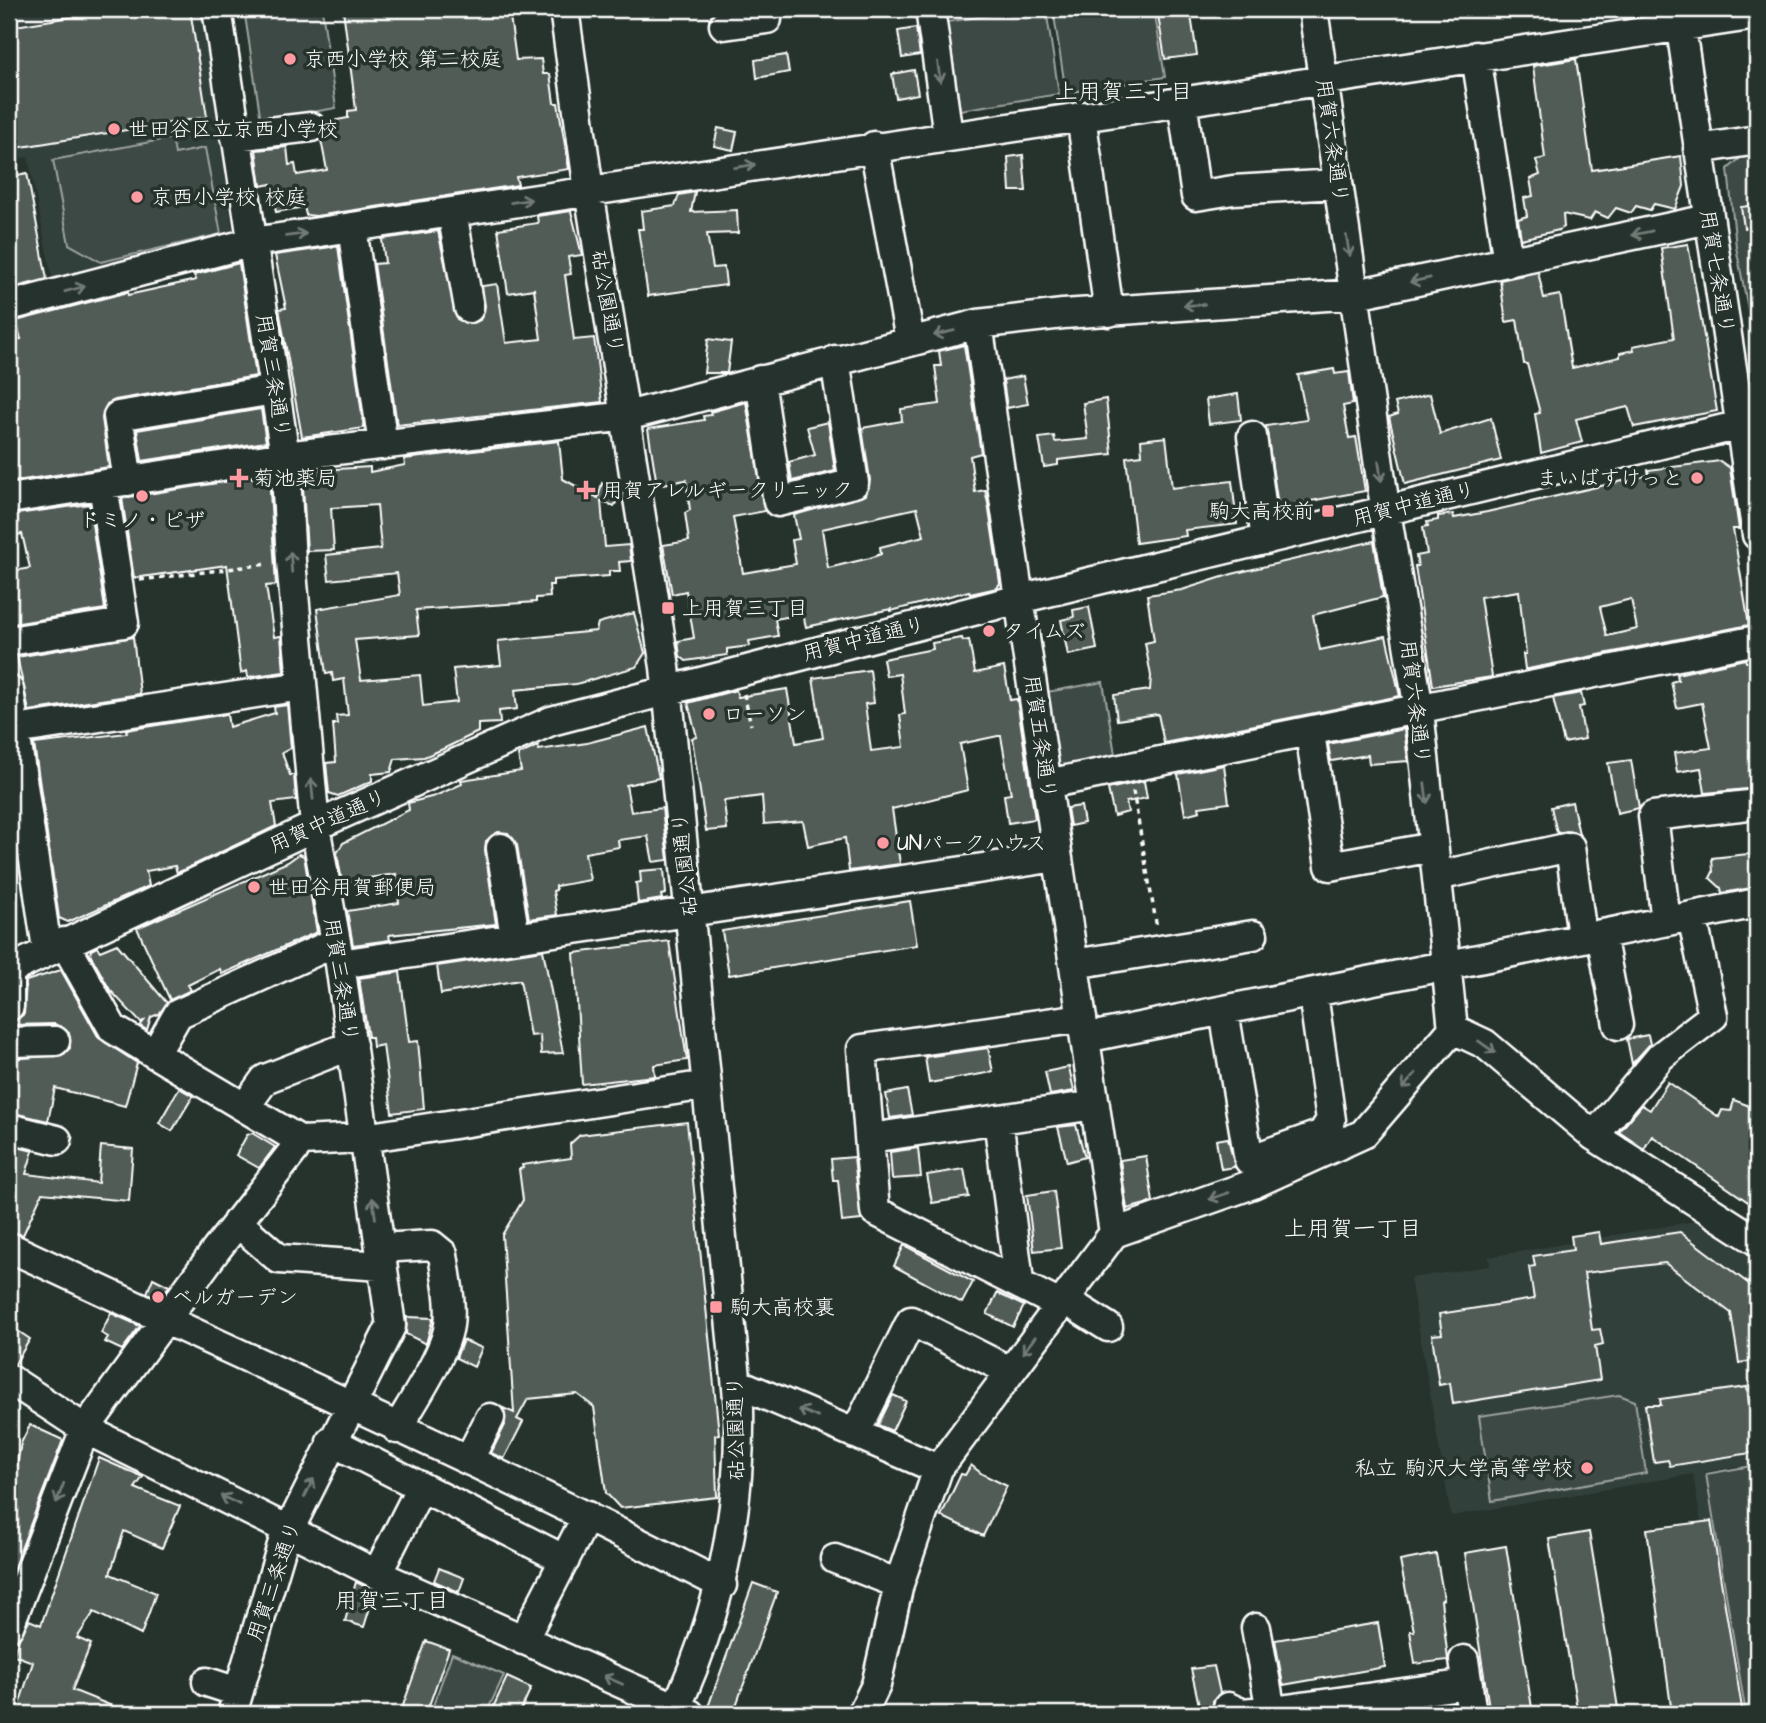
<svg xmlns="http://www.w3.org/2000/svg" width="1766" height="1723" font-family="'Architects Daughter','Klee One',sans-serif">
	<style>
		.built { fill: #333f3a }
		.green { fill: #3e4944; stroke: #9ea4a2; stroke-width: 2 }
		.building { fill: #515c57; stroke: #fff; stroke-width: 2; fill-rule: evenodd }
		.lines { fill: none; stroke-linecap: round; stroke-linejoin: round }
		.minor-casing { stroke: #fff; stroke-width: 33 }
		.path { stroke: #fff; stroke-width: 3.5; stroke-dasharray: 5 5; stroke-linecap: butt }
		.minor { stroke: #26332d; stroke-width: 28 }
		.oneway { stroke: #727a76 }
		.poi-dot { fill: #ff9aa2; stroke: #26332d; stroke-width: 2.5 }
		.labels { text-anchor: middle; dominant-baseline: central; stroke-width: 7; stroke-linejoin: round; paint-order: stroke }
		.poi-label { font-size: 21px; fill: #fff; stroke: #26332d; text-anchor: start }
		.street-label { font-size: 21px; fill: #fff; stroke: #26332d }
		.neighbourhood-label { font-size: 23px; fill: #fff; stroke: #26332d }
	</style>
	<rect width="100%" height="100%" fill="#26332d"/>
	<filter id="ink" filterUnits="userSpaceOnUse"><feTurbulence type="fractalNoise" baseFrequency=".0143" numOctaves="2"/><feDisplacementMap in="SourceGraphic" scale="14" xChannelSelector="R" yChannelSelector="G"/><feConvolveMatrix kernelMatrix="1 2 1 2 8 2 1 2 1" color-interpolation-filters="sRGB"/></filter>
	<g filter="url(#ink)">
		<path class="built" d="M28,9h175l29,219 -4,9 -175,45 -25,-125 -19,3v-148z
			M1707,1219l50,33v211l-52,9 39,242h-12l-39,-240 -242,42 -41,-238 80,-12 -1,-9z"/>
		<path class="green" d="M244,9h78l14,99 -75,13z
			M1028,9h18l13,85 -99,16 -13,-88z
			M1053,9h101l11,68 -99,16z
			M172,138l3,16 30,-6 16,86 -120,28 -32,-18 -16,-84z
			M1757,152v203l-21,-108 -8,-78 18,-16z
			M1103,682l13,78 -56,9 -13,-77z
			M1619,1395l16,6 11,72 -154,28 -13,-85z
			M1757,1465v249h-11l-40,-240z
			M452,1653l52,22 -18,39h-56z"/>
		<path class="building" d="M119,9h71l17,108 -198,32v-43l8,-2 -8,-49v-28z
			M343,9h166l7,51 25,-1 2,15h7l4,29h4l11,66 -53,8 2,8 -202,31 -10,-1 -2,-8 -28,5 -5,-28 -10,2 -5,-36 31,-3 2,18 6,-1 2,11 30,-5 -6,-30 5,-7v-11l22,-4v-7l8,-1z
			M1157,9h33l7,46 -32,4z
			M916,28l4,27 -18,3 -4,-27z
			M786,55l3,17 -32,6 -2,-18z
			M1576,59l16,111 89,-14 3,30 -9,23 -21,-5 -4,6 -14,-4 -5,7 -15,-5 -8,10 -13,-6 -5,8 -27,-6 1,13 -5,3 -38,9 -3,-20 9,-3 -3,-18 9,-2 -3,-17 10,-4 -4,-15 9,-2 -12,-92z
			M914,70l4,24 -22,4 -4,-24z
			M718,128l19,4 -4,18 -19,-4z
			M1023,155l3,36h-16l-2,-34z
			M27,173l20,106 -38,10v-112z
			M695,192l-4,20 46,-2 1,23 -31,1 6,34 11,-1 2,18 -78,11 -10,-67h5l-2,-18 34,-5 4,-11z
			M1757,205v22l-13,1 -3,-21z
			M571,211l11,44 -14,2 3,17 -6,1 9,65 20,-2 8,64 -205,23 -23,-161 11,-1 -3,-24 56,-8 19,88 14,5 9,-4 5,-14 -3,-20 15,-2 9,59 35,-4 -7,-50 -26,4 -10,-64 40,-6 -1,-7z
			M1688,244l29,167 -83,16 -6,-20 -52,12 6,23 -41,11 -6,-39 5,-1 -13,-49h-3l-7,-44 -11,2 -6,-42 38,-8 6,26 16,-3 12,73 48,-11v-4l14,-3 -1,-4 41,-8 -13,-90z
			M338,246l26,182 -62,9 -23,-128 7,-1 -11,-53z
			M239,263l17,113 -141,24 -8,4 -5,14 7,49 -100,15v-142l12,-1 -5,-18 112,-29v3l68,-15 -2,-5z
			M708,339l23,3 -4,31h-23z
			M964,345l17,108 -11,3 5,36 10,-2 3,13 12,80 -3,5 -27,6 -1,-3 -78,20v-2l-85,18 -3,-13 -28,5 3,17 -29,5 1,5 -23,3v6l-41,6 -6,-5 -2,-15 16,-3 -8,-47 -14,3 -9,-49 26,-4 -4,-28 5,-3 -4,-30 -29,5 -9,-56 56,-9 -1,-4 8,-1 -1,-3 36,-10 19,109 -32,6 10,56 53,-9 -4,-24 7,-1 -5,-24 72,-20 4,-15 -8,-52 40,-7 -1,-12 39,-5 -5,-38h6l-2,-15zM917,508l7,28 -44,11 1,7 -11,4 -42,10 -6,-39z
			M1334,369l1,5 14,-2 4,32 -10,2 6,32 7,-1 9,54 -60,11v3l-10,2 1,8 -16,4 -14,-93 41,-6 -9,-45z
			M1023,376l5,28 -21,4 -4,-28z
			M1238,394l3,26 -32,4 -3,-25z
			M1430,394l10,40 51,-16 10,42 -96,24 -16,-67 9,-3 -3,-11z
			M1106,399l6,55 -54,6v5l-14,2 -5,-29 15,-2 1,6 33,-3 -5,-36z
			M261,409l5,33 -124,19 -5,-31z
			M828,422l7,49 -43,10 -3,-19 26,-7 -8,-28z
			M1166,437l6,51 60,-7 5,43 -52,6 1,6 -50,7 -10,-86 16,-2 -1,-15z
			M559,441l4,38 35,19 4,-15 19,11 -7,12 -13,-5 4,46 24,-2 2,16 -12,1 1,9h-11v5l-56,4v5h-4l1,12 -14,1v4l-120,8 3,25 -64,5 6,40 59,-5 3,31 34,-4 -4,-33 48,-4 -3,-24 98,-10 2,-8 36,-10 11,40 -9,14 -60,17 -61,6 2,19 -18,2 1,12 -22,1v8l-35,17 -19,8 -29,2 -4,13 -19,2v7l-34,15 -9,-3 -3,-30 10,-1 -3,-38h4l-1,-8 12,-1 -4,-36 -11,2 -1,-8 -6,1 -9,-65 83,-14 -3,-22 -68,7 -3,-25 55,-6 -4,-44 -46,3 3,42 -27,1 -5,-80 68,-4v5l35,-7 -1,-6z
			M1720,461l10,7 9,61h-6l16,96 -221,44h-3l-2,-15h3l-7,-63 -39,6 12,80 -59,9 -18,-120h3l-2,-10 11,-2 -4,-27 5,-1 -1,-4 11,-2v-4l15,-2 1,4 33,-6 162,-37 -1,-5zM1631,599l6,30 -30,7 -7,-29z
			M269,475l7,110 -10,1 8,51 7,-1 3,36 -36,5 -1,-6 -6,2 -14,-108 -93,13 -12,-80z
			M89,504l16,105 -92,15 -4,-52 21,-4 -8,-34 -13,2v-21z
			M1374,541l9,56 -70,18 7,35 66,-14 14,60 -236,47 -6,-29 -41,6 -3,-25 36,-5 1,-14 -6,-33 9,-2 -7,-46 35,-5 50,-16z
			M1089,607l8,42 -29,6 -7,-35 13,-3 -1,-7z
			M133,637l7,57 -111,17 -12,-54z
			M962,638l1,3 6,-1 6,33 29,-6 6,33 7,-1 18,120 -27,4 -4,-28 7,-1 -10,-58h-3l-38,8 8,46 -76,19 8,55 -51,7 -4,-33 -37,8 -5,-25 -39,3 -2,-28 -38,5 3,28 -21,2 -14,-93 5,-1 -9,-34 48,-13 2,7 49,-8 9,54 27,-5 -10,-60 57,-8 4,33 -9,1 6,47 33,-4 -4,-32 5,-1 -5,-40 -14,2 -3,-17 50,-10 -1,-6z
			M1745,659l1,3 8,-1 3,6v121l-52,5 -4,-25 -24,4 -3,-19 37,-5 -9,-45 -25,5 -6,-26 7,-2 -1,-6z
			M1581,693l3,13 -5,1 6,32 -21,4 -11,-45z
			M287,705l4,43 -9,5 8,22h4l2,25 -24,3 4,23 -99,47 -2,-7 -29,5 3,15 -81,36 -9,-4 -25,-174 93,-11 -1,-3 101,-16 2,13 46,-14 -1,-6z
			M648,727l11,51 -33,7 5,27 31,-4 6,52 -15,2 -5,-26 -30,4 1,7 -34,6 5,27 -34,6v4l-3,1 4,24 -28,4 -12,-74 -9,-12 -10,-1 -12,9 -1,9 11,74 -107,11 1,5 -37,5 -6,-34 52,-8 -3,-29 -54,8 -5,-29 6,-10 66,-33 -1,-7 27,-7 27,-12 -1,-4 60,-9 -3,-16 20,-9 1,4 48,-7z
			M1404,729l4,32 -39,3 -1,-9 -37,6 -3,-17z
			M1631,760l8,48 -22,5 -9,-50z
			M1224,765l5,38 -30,4 1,4 -15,4 -7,-41z
			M1144,781l3,17 -21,4 2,10 -14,4 -6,-27z
			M1572,802l7,32 -12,-3 -10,2 -6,-26z
			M1081,806l3,17 -14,3 -3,-18z
			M1757,853v34l-35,6 -1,-5 -11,-10 3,-6 -1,-14z
			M299,854l5,2 13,76 -95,42 -2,-5 -32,16 3,5 -21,10 -33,-72 151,-66z
			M664,869l2,25 -5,1 1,4 -24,4 -2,-20 5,-1 -1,-11z
			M910,901l7,44 -188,30 -7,-44z
			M669,941l18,119 -33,5 1,11 -73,8 -8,-131z
			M117,944l50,59 -8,11 -8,3 -4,13 -7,-4 4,-5 -4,1 -30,-32 -20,-36 1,-4 6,-3 3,4z
			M543,950l20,103 -22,1 -1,-19 -10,1 -10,-56 -79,14 -4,-28z
			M61,970l38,68 38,25 -12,43 -70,-18 -7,33 -39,-9v-53l54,-4 7,-7 -1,-15 -14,-9 -45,1 14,-11 2,-33z
			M400,972l9,70 9,-1 6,68 -32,4 -9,-68 -10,2 -1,-10h-4l-9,-59z
			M1648,1035l2,9 -18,20 -5,-25z
			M988,1048l5,24 -64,11 -4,-26z
			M1069,1067l5,24 -24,4 -5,-23z
			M1668,1082l51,35 3,-7 9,1 3,-11 18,7 -1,8 6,1v92l-105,-72 -8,13 -25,-17 23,-27 8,5z
			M179,1088l14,8 -21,35 -13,-8z
			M907,1090l5,25 -22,3 -4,-24z
			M687,1122l32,312 -4,1 2,62 -97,11 -14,-15 -12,-86 -17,-13 -49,5 -11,20 6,3 -19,37 -13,-6 14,-28 -2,-17 11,5 -12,-178 21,-35 -4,-31 4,-1 -1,-3 49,-7 -1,-14 10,-9z
			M1076,1125l9,32 -18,5 -9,-35z
			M252,1133l23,14 -16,21 -23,-13 11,-20z
			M1228,1138l7,29 -14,2 -5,-29z
			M9,1145l24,6 -7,23 72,9 3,-37 32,3 -4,52 -87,-8 -19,42 -14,-4z
			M918,1148l3,29 -29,2 -2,-27z
			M1146,1156l7,46 -26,7 -7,-49z
			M854,1157l7,63 -19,2 -4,-42h-5l-2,-21z
			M964,1169l5,28 -37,6 -5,-28z
			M1054,1191l7,57 -27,3 -7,-56z
			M1599,1232l2,12 79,-12 77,58v70l-18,3 -8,-50 -66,-50 -81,10 8,57 8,-1 3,15 -8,2 5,34 -147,24 -3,-21 -11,2 -7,-50 10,-1 -3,-20 95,-15 -5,-32 6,-1 -2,-10 40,-6 -2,-14z
			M904,1245l69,37 -11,21 -68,-37z
			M153,1278l16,8 -9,13 -13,-6z
			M997,1293l27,13 -11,21 -26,-13z
			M111,1313l29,13 -18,24 -17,-8 3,-5 -7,-4z
			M407,1317l26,1 -7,26 -20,-10z
			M15,1329l15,10 -15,25 -6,-1v-24z
			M463,1340l19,8 -8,19 -18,-9z
			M1747,1387l5,40 5,-1v26l-87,14 -2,-6 -14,2 -9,-57h16l-1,-6z
			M893,1395l13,6 -14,30 -14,-6z
			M30,1425l33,15 -54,140v-75l12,-62z
			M99,1458l44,19 -8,11 45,18 -18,42 -38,-17 -14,43 46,19 -15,42 -47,-23 -17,26 14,6 -19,46 60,24h-116l17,-52 -19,-7 3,-12 12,-23 12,5z
			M971,1465l11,9 25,12 -24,50 -42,-20 20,-42 4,1z
			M1711,1521l32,193h-71l-25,-185z
			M1589,1532l30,182h-41l-29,-175z
			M1506,1546l27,168h-43l-25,-161z
			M1436,1554l8,45 -3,1 7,60 -33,4 -5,-33h4l-14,-70z
			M439,1568l25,10 -5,14 -25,-11z
			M356,1582l19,9 -11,36 -19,-6z
			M753,1583l24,9 -44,122h-6l-19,-7z
			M1378,1623l7,44 -102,18 -8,-45z
			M426,1641l23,8 -23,65h-26z
			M1214,1666l6,27 -7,8v13h-12l-10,-45z
			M507,1677l24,11 -12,26h-29z"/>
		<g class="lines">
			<defs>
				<path id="minor" d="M217,9l68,447 6,105 24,265 25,138 51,362 -108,216 -51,172
					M564,9l25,182 76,476 74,741c2,108 -19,208 -66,306
					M930,9l18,126
					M1313,9l70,484 36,217 34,319 32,15 109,92 163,105
					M1678,9l79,526
					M724,25l43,-6
					M1476,56l32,206
					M1182,101l14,95 37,-6 105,-6
					M1081,116l28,196
					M235,136l76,-9
					M874,146l36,194
					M1698,149l59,-9
					M452,212l17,96
					M352,227l31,218
					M9,306l244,-64 1504,-227
					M978,324l136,909
					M760,380l18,122 76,-19 -19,-123
					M1252,436l14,104
					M128,481l-10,-65 156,-26
					M9,499l276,-43 342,-40 351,-92 85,-10 293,-20 353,-75
					M9,641l115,-18 -21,-138
					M9,690l38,259
					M15,730l287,-44
					M1310,733l20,133 103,-19
					M1047,784l710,-144
					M501,848l14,89
					M1437,876l133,-29 12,89
					M1666,921l-13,-105 104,-12
					M1601,934l17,91
					M64,942l49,87 188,112
					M340,964l717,-107
					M1074,964l179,-29
					M9,970l306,-144 236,-105 468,-122 738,-178
					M9,973v33
					M1224,1011l25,149 73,-26 9,-14 -18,-126
					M1085,1038l672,-135
					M9,1042l46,-1
					M155,1054l23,-40 158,-72
					M245,1107l20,-28 87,-34
					M998,1119l21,162
					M9,1128l48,12
					M1594,1136l67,-80 52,-40 -21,-100
					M870,1138l225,-33
					M237,1222l42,37 103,7
					M9,1247c238,112 479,217 713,338
					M380,1248l52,-3 11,9c3,23 9,48 6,71 -4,29 -37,78 -52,104
					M1065,1300l43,27
					M1060,1305l-185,-94 -13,-162 220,-31
					M9,1379l76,50 292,145 313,140
					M737,1383l201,86
					M855,1434l56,-113 99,50
					M331,1441l234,119
					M469,1459l21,-41
					M835,1559l64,25
					M377,1574l44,-87
					M9,1626l76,-197 131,-179 85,-109 63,-3 343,-53
					M1256,1628l15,83
					M523,1640l64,-124
					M1464,1660l8,54
					M207,1682l31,10
					M1228,1707l13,6 39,-3v4
					M1280,1710l188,-26
					M862,1714l14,-29 23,-101 39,-115 176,-236 139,-49 110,-50 90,-105"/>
			</defs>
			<use href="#minor" class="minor-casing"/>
			<path class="path" d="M140,580l128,-16
				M744,694l7,31
				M1133,791l24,137"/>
			<use href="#minor" class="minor"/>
		</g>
		<defs><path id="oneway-shaft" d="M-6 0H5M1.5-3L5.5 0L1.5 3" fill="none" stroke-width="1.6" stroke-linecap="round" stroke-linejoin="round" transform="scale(1.75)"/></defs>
		<g class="oneway">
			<use href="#oneway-shaft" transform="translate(939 72) rotate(82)"/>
			<use href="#oneway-shaft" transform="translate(745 166) rotate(-9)"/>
			<use href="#oneway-shaft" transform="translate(521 201) rotate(-9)"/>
			<use href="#oneway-shaft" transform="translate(1642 233) rotate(168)"/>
			<use href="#oneway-shaft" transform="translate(296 235) rotate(-8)"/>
			<use href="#oneway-shaft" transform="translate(1348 246) rotate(81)"/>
			<use href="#oneway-shaft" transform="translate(1420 280) rotate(168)"/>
			<use href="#oneway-shaft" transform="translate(75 289) rotate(-15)"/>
			<use href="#oneway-shaft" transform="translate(1194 305) rotate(176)"/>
			<use href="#oneway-shaft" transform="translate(944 333) rotate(167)"/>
			<use href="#oneway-shaft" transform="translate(1380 471) rotate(82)"/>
			<use href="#oneway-shaft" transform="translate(291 562) rotate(-94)"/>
			<use href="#oneway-shaft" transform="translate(312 789) rotate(-96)"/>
			<use href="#oneway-shaft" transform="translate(1426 793) rotate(83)"/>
			<use href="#oneway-shaft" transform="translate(1487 1047) rotate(35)"/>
			<use href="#oneway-shaft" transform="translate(1409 1081) rotate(131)"/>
			<use href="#oneway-shaft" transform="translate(1219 1196) rotate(161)"/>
			<use href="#oneway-shaft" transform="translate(374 1208) rotate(-98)"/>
			<use href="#oneway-shaft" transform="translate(1029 1345) rotate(127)"/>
			<use href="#oneway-shaft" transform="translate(808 1413) rotate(-157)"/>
			<use href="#oneway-shaft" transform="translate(309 1488) rotate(-64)"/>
			<use href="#oneway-shaft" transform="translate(60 1493) rotate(111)"/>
			<use href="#oneway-shaft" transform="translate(230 1500) rotate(-154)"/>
			<use href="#oneway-shaft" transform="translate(613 1680) rotate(-156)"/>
		</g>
	</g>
	<g class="poi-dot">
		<circle cx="290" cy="59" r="7"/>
		<circle cx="114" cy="129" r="7"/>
		<circle cx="137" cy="197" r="7"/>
		<path d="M235.5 467.5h7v7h7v7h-7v7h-7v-7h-7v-7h7z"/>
		<circle cx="1697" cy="478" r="7"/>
		<path d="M582.5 479.5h7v7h7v7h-7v7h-7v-7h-7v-7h7z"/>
		<circle cx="142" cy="496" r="7"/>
		<rect x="1321" y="504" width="14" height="14" rx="3.5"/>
		<rect x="661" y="601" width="14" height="14" rx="3.5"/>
		<circle cx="989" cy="631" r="7"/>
		<circle cx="709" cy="714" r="7"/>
		<circle cx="883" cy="843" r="7"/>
		<circle cx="254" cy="887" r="7"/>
		<circle cx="158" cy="1297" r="7"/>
		<rect x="709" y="1300" width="14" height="14" rx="3.5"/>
		<circle cx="1587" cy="1468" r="7"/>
	</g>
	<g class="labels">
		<g class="poi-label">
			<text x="304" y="59">京西小学校 第二校庭</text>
			<text x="128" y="129">世田谷区立京西小学校</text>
			<text x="151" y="197">京西小学校 校庭</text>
			<text x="253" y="478">菊池薬局</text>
			<text x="1683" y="478" text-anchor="end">まいばすけっと</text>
			<text x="602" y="490">用賀アレルギークリニック</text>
			<text x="1314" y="511" text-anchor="end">駒大高校前</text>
			<text x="142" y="520" text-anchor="middle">ドミノ・ピザ</text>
			<text x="682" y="608">上用賀三丁目</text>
			<text x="1003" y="631">タイムズ</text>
			<text x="723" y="714">ローソン</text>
			<text x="897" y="843">UNパークハウス</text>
			<text x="268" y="887">世田谷用賀郵便局</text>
			<text x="172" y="1297">ベルガーデン</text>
			<text x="730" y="1307">駒大高校裏</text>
			<text x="1573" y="1468" text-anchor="end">私立 駒沢大学高等学校</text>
		</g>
		<g class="street-label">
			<text transform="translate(1332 141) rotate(82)">用賀六条通り</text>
			<text transform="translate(1717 272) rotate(81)">用賀七条通り</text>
			<text transform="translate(607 302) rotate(80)">砧公園通り</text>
			<text transform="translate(273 376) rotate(81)">用賀三条通り</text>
			<text transform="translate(1414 504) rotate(-14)">用賀中道通り</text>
			<text transform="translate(864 639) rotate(-14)">用賀中道通り</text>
			<text transform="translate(1415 702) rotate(83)">用賀六条通り</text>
			<text transform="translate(1040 737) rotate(82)">用賀五条通り</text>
			<text transform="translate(328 821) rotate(-24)">用賀中道通り</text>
			<text transform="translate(685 864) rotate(-96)">砧公園通り</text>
			<text transform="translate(341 980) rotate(81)">用賀三条通り</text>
			<text transform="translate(736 1428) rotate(-91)">砧公園通り</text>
			<text transform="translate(274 1581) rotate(-71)">用賀三条通り</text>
		</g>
		<g class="neighbourhood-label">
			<text x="1124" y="92">上用賀三丁目</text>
			<text x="1353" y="1229">上用賀一丁目</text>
			<text x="392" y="1601">用賀三丁目</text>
		</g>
	</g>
	<rect width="1766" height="1723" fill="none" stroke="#26332d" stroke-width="35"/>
	<rect x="18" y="18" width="1731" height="1688" fill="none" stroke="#fff" stroke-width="2.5" filter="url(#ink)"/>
</svg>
